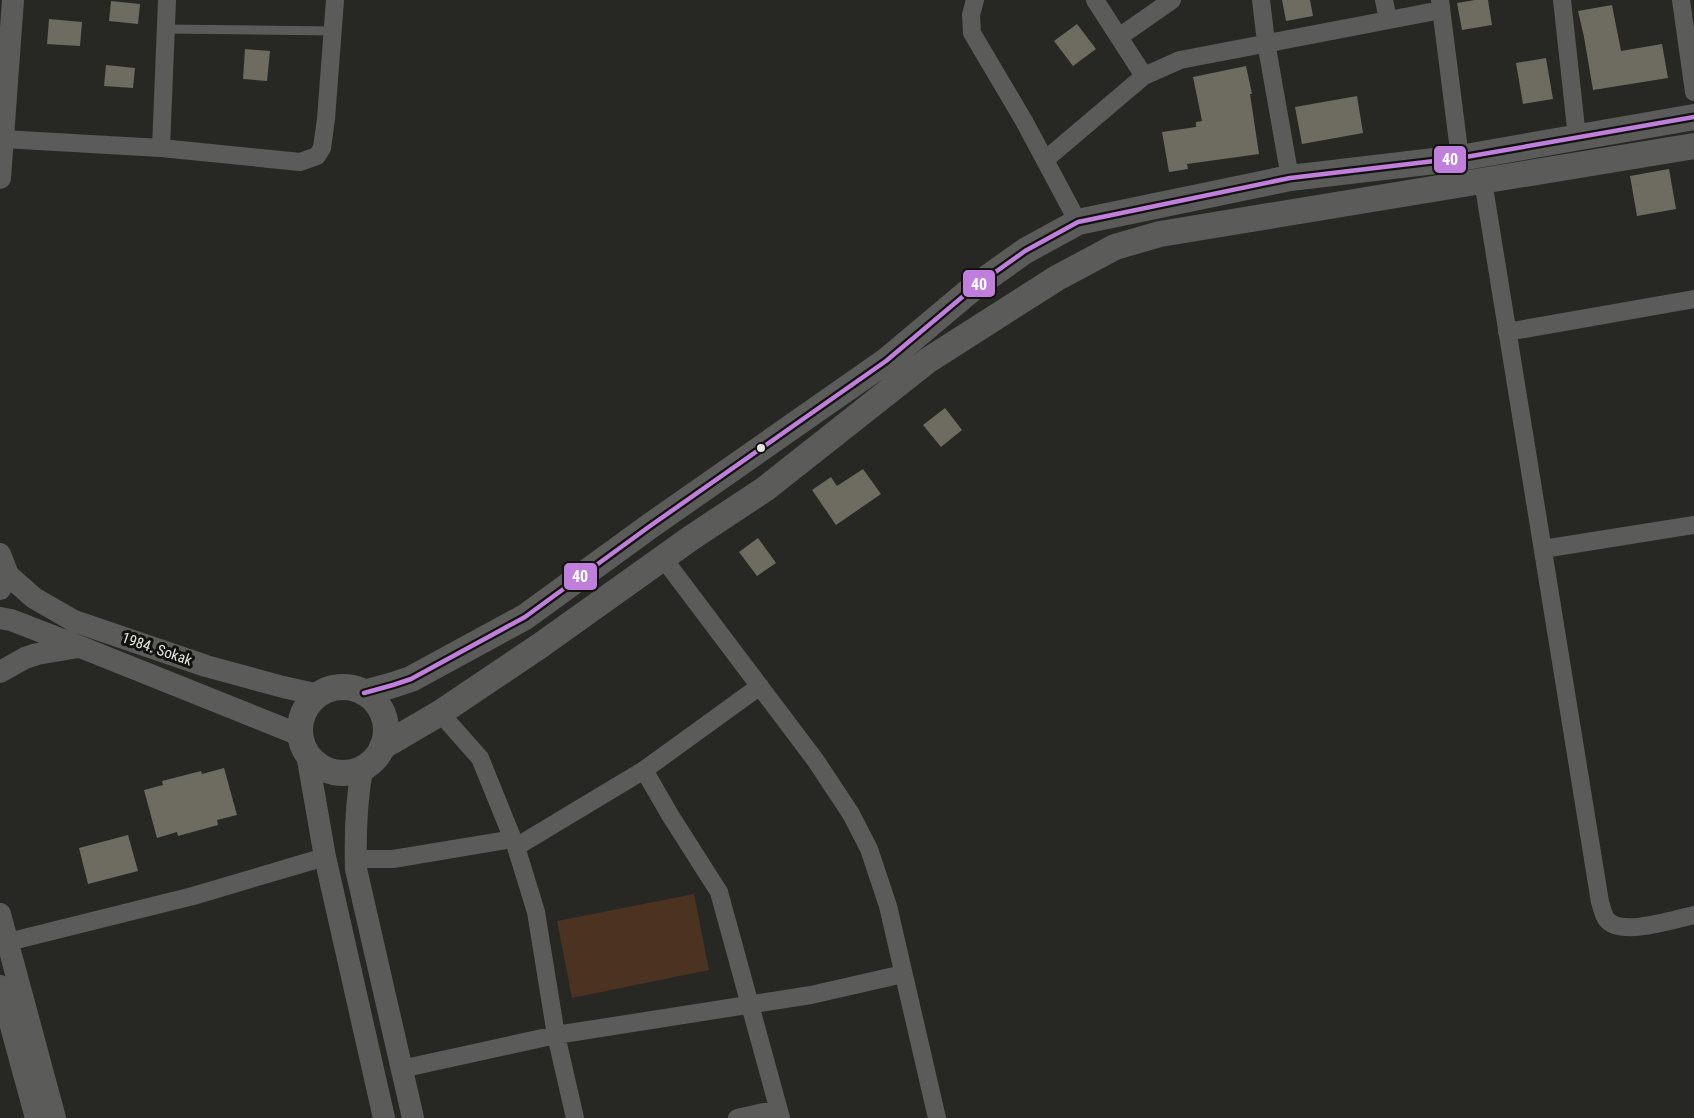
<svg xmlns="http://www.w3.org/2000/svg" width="1694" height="1118" font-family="'Roboto Condensed',sans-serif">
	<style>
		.green { fill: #4b3221 }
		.building { fill: #6e6b61 }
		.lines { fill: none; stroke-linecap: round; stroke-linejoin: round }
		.service { stroke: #5b5c59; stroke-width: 9 }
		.minor { stroke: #5b5c59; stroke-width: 18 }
		.tertiary { stroke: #5b5c59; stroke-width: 22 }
		.secondary { stroke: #5b5c59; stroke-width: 26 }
		.bus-1-casing { stroke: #11120e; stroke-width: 9 }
		.bus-1 { stroke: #c07fdc; stroke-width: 4.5 }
		.bus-dot { fill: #e5e6e1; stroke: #11120e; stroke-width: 2 }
		.labels { text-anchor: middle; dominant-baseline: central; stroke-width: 6; stroke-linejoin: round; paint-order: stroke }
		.street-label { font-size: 15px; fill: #e5e6e1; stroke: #11120e }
		.line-badge { stroke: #11120e; stroke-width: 2 }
		.badge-label { font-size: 16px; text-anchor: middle; font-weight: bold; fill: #fff }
	</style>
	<rect width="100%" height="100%" fill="#272823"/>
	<path class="green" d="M694,894l15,76 -137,28 -15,-77z"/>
	<path class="building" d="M1282,0h28l3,16 -27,5z
		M1475,0h13l4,25 -30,5 -5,-27z
		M111,1l29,3 -2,20 -29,-3z
		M1612,5l9,46 41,-7 6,34 -75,12 -9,-53 -6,-26z
		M49,19l33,3 -2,24 -33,-2z
		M1077,24l19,25 -23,17 -19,-25z
		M245,49l25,2 -3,30 -24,-2z
		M1546,58l7,41 -30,5 -7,-41z
		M106,65l29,3 -2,20 -29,-2z
		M1246,66l6,28h-2l9,60 -72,10 1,5 -19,3 -7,-40 34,-5v-5l6,-1 -9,-44z
		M1357,96l6,37 -61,11 -7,-37z
		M1669,169l7,40 -39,7 -7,-40z
		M945,408l17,22 -21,17 -18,-22z
		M863,469l18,25 -45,31 -24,-35 19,-13 6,9z
		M758,538l18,25 -19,13 -18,-24z
		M224,768l13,47 -20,5 1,5 -40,11 -1,-4 -20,6 -13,-48 19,-5 -1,-4 39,-10 1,3z
		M128,835l10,36 -50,13 -9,-36z"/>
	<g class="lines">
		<path class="service" d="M166,29l166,2"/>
		<path class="minor" d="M975,0l-4,15 1,18 52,88 54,101
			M1095,0l49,76
			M1261,0l5,42 24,136
			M1384,0l4,20
			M1440,0l20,158
			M1562,0l15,137
			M1681,0l13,92
			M1119,37l53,-37
			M3,139l158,9 6,-148
			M161,148l139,14 17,-6 5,-8 4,-29 9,-119
			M1045,160l99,-84 36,-16 261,-50
			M1483,181l117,721c2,6 3,13 7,18 15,17 68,-1 87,-5
			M1507,332l187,-33
			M1543,549l151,-24
			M663,558l153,203 35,53 18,35 19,57 49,212
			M440,713l40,45 36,89 20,65 20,123 19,83
			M644,770l26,45 49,77 62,226
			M516,847l128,-77 116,-84
			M355,859h38l120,-20
			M0,944l193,-48 132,-39
			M401,1069l155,-34 255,-40 92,-21
			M737,1118l41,-9"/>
		<path class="tertiary" d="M0,178l13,-178
			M0,554l8,21 -8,14
			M8,575l26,23 40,23 132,45 77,21 36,8
			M0,618l11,2 57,22 232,93
			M0,672l25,-14 12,-4 41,-7
			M307,754l18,103 59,261
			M362,769c-6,34 -7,66 -6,100l57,249
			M0,914l55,204
			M0,986l36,132"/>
		<path class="secondary" d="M300 730a43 43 0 1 1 86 0a43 43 0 1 1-86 0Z
			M364,693l29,-8 18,-6 114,-62 125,-91 236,-165 87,-73 52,-37 53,-29 212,-44 170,-20 234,-41
			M382,747l58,-34 101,-68 150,-107 74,-49 162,-128 130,-83 58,-31 45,-13 534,-88"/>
		<defs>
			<path id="bus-1" d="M364,693l29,-8 18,-6 114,-62 125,-91 236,-165 87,-73 52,-37 53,-29 212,-44 170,-20 234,-41"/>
		</defs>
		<use href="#bus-1" class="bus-1-casing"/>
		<use href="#bus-1" class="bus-1"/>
	</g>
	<circle class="bus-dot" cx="761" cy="448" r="5"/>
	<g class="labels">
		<g class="street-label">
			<text transform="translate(157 649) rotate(19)">1984. Sokak</text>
		</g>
	</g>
	<g class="line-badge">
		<rect x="1433" y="145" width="34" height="29" rx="6" fill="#c07fdc"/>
		<rect x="962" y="269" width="34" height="29" rx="6" fill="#c07fdc"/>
		<rect x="563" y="562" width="35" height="29" rx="6" fill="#c07fdc"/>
	</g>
	<g class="badge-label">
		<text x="1450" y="165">40</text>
		<text x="979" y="290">40</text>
		<text x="580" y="582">40</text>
	</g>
</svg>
